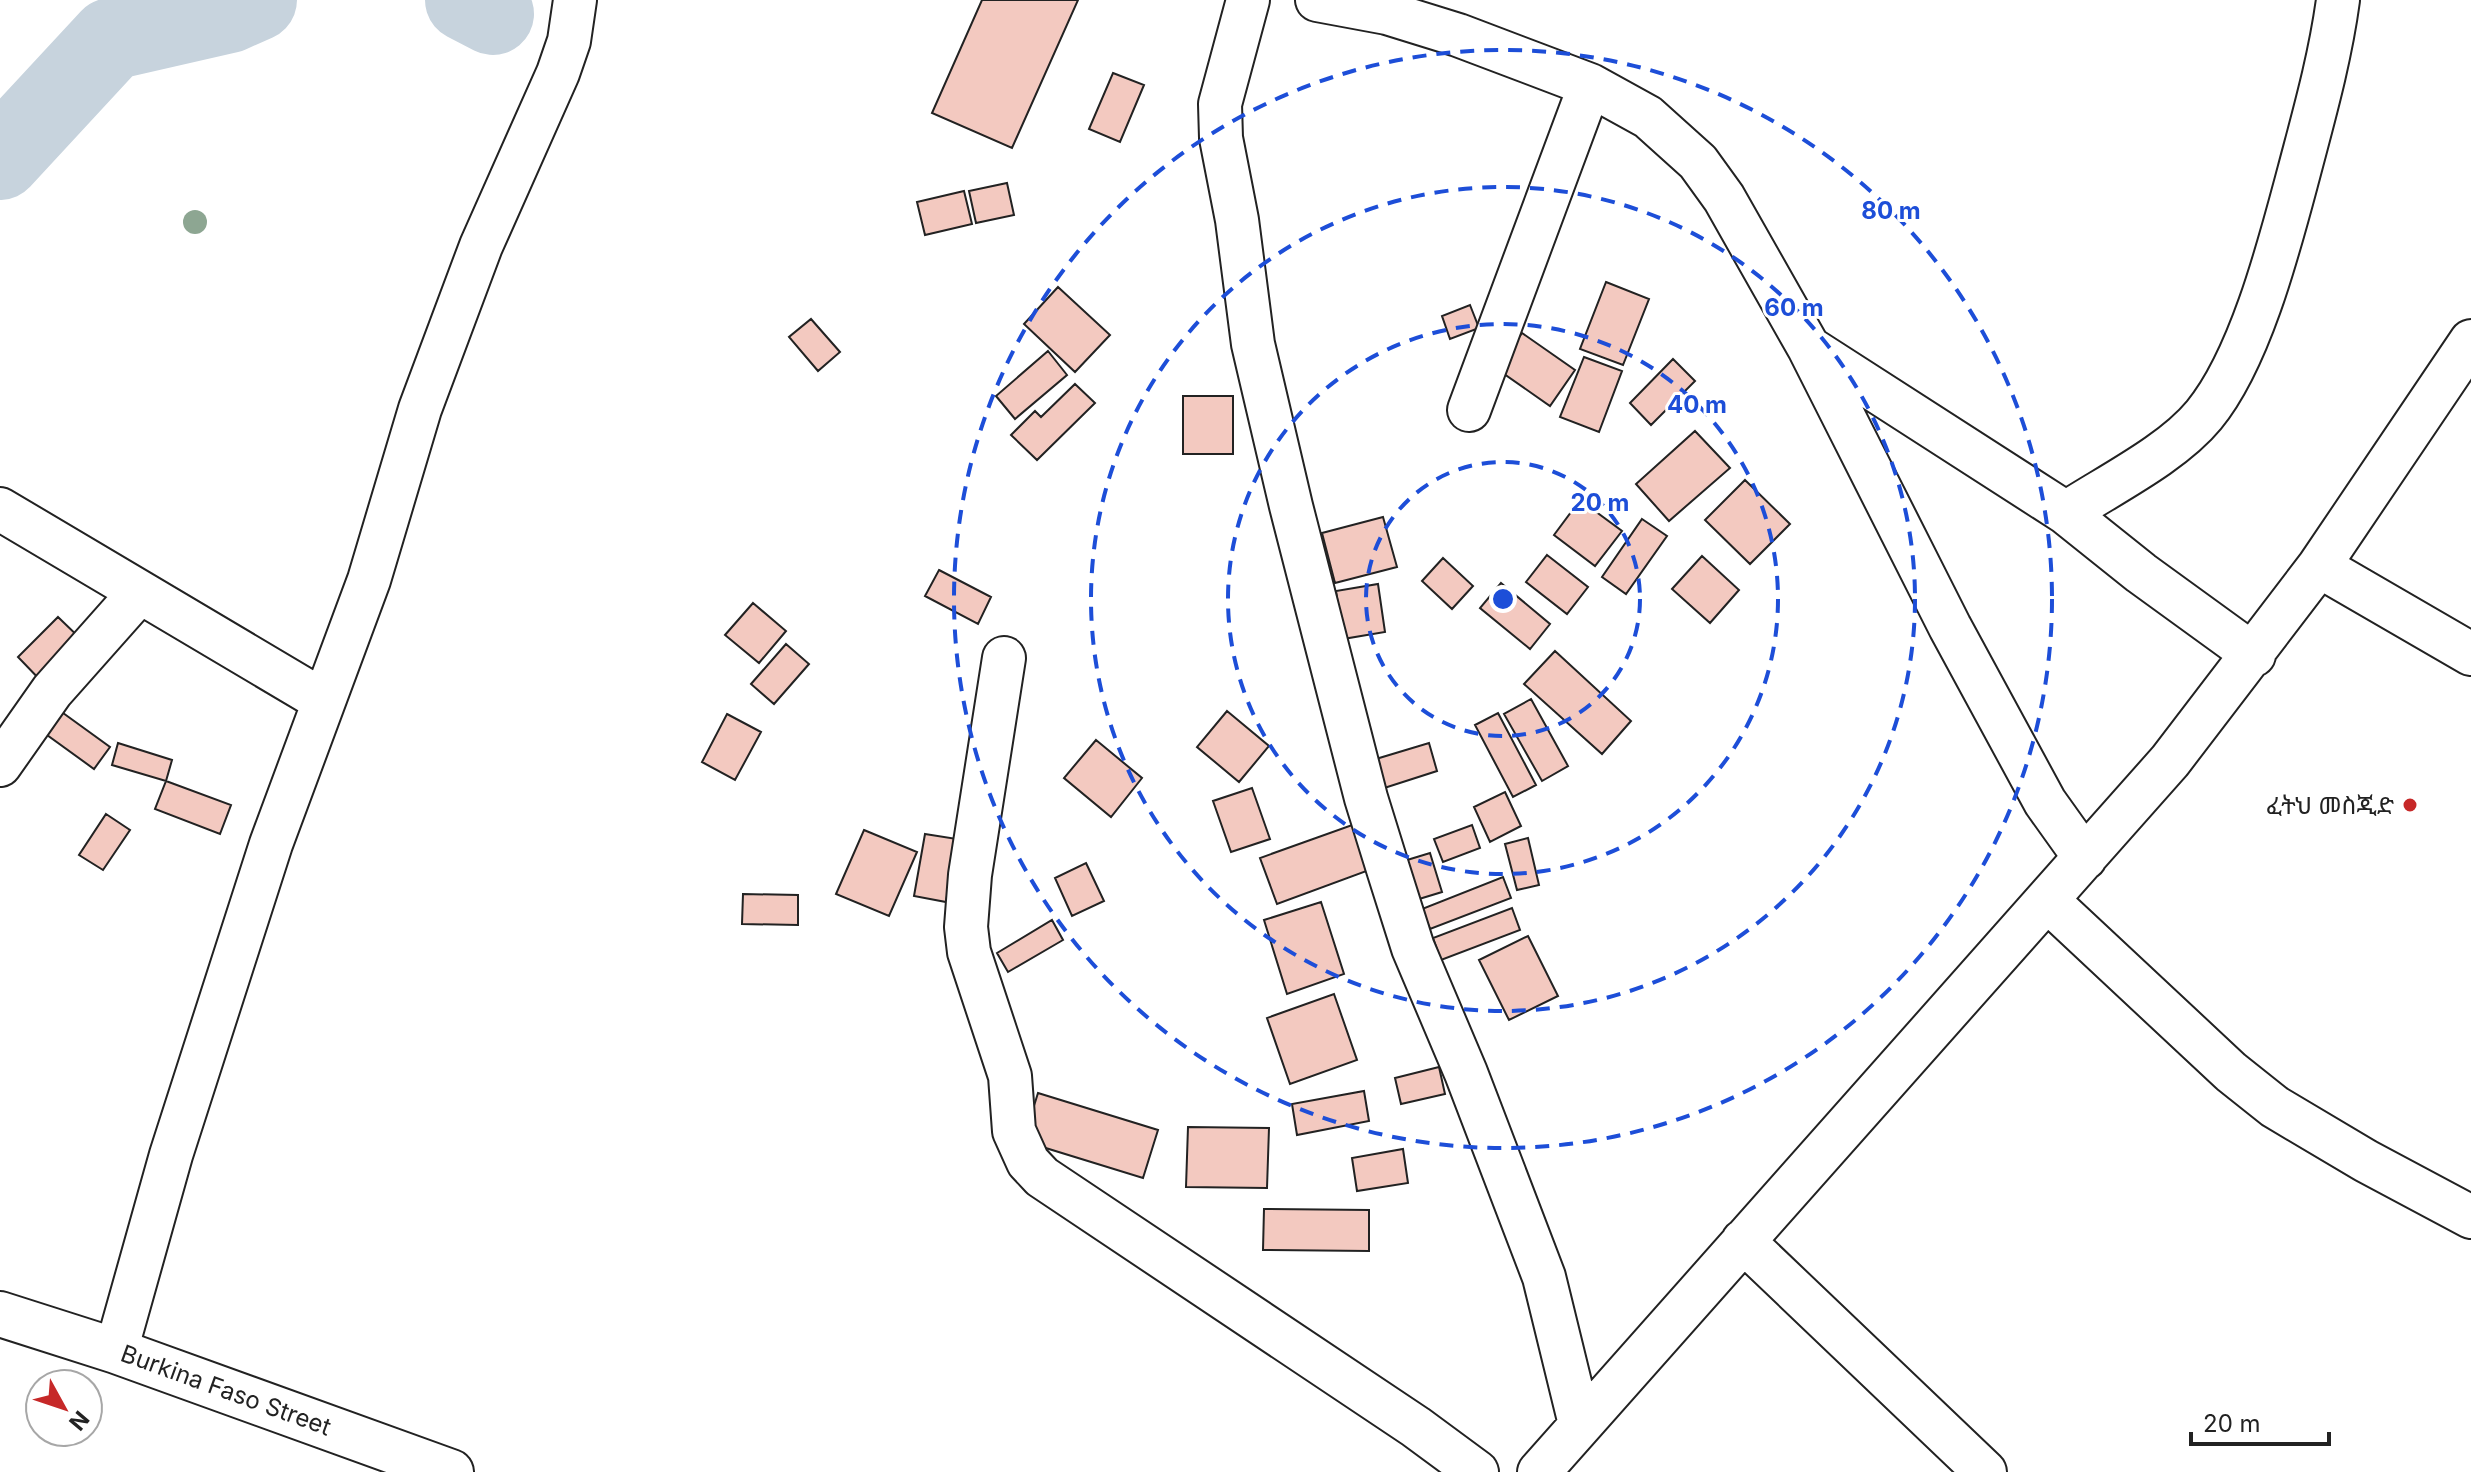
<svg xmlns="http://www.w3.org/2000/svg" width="2471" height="1472" font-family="Inter,'Noto Sans Ethiopic',sans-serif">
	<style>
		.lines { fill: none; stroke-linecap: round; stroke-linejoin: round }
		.river { stroke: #c7d3dd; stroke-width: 82 }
		.building { fill: #f3c9c0; stroke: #222; stroke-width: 2 }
		.street-casing { stroke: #222; stroke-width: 46 }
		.secondary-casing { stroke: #222; stroke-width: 48 }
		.street { stroke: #fff; stroke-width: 42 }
		.secondary { stroke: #fff; stroke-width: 44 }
		.tree { fill: #8da692 }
		.ring { fill: none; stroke: #1d4ed8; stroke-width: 4; stroke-dasharray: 14 10 }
		.poi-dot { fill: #c62828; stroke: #fff; stroke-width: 3 }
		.labels { text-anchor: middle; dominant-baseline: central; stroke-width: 6; stroke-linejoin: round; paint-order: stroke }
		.poi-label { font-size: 24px; fill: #222; stroke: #fff; text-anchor: end }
		.street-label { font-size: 24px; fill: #222; stroke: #fff }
		.centre { fill: #1d4ed8; stroke: #fff; stroke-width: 4 }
		.ring-label { font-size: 24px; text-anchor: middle; font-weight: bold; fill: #1d4ed8; stroke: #fff; stroke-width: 6; stroke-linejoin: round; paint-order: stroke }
	</style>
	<rect width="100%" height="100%" fill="#fff"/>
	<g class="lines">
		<path class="river" d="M466,0l27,14
			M0,159l111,-120 118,-27 27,-12"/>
	</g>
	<path class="building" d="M982,0h96l-66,148 -80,-35z
		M1113,73l31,12 -24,57 -31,-13z
		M1007,183l7,32 -38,8 -7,-32z
		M964,191l8,33 -47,11 -8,-33z
		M1606,282l43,17 -26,66 -43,-16z
		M1058,287l52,48 -35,37 -51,-48z
		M1470,305l9,23 -29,11 -8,-23z
		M811,319l29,33 -22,19 -29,-34z
		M1522,333l53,37 -25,36 -53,-37z
		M1048,351l19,24 -52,44 -19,-23z
		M1584,357l38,14 -23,61 -39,-15z
		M1673,359l22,22 -44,44 -21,-22z
		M1075,384l20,19 -58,57 -26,-25 24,-24 6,6z
		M1183,396h50v58h-50z
		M1695,431l35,37 -61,53 -33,-37z
		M1745,480l45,44 -40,40 -45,-44z
		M1580,500l42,31 -27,35 -41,-31z
		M1383,517l14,50 -62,16 -13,-50z
		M1642,519l25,17 -41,58 -24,-17z
		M1547,555l41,32 -21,27 -41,-32z
		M1702,556l37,34 -29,33 -38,-34z
		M1443,558l30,28 -21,23 -30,-28z
		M939,570l52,27 -13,27 -53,-28z
		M1501,583l49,41 -20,25 -50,-41z
		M1378,584l7,48 -42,7 -7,-48z
		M753,603l33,28 -27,32 -34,-28z
		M58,617l28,27 -41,41 -27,-28z
		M786,644l23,20 -35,40 -23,-20z
		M1555,651l76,70 -29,33 -78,-70z
		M1531,699l37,67 -26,15 -38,-67z
		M52,705l58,42 -16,22 -58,-42z
		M1227,711l42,35 -30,36 -42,-35z
		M1498,713l38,72 -23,12 -38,-72z
		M727,714l34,18 -26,48 -33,-18z
		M1096,740l46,38 -31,39 -47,-39z
		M118,743l54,17 -6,21 -54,-16z
		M1429,743l8,28 -62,20 -9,-29z
		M166,781l65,24 -11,29 -65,-25z
		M1252,788l18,51 -39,13 -18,-51z
		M1505,792l16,34 -31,16 -16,-35z
		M106,814l24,16 -27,40 -24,-15z
		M1355,824l17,45 -95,35 -17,-46z
		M1472,825l8,23 -37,14 -9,-23z
		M864,830l53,22 -28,64 -53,-22z
		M925,834l32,5 -11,63 -32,-6z
		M1528,838l11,47 -22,5 -12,-46z
		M1430,853l12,39 -36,11 -12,-39z
		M1086,863l18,38 -32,15 -17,-38z
		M1503,877l8,21 -81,31 -8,-20z
		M743,894l55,1v30l-56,-1z
		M1321,902l23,72 -57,20 -23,-74z
		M1512,908l8,22 -79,30 -8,-22z
		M1052,920l11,20 -55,32 -11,-19z
		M1528,936l30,60 -49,24 -30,-60z
		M1334,994l23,66 -67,24 -23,-66z
		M1439,1067l6,27 -44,10 -6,-26z
		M1364,1091l5,30 -72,14 -5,-31z
		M1038,1093l120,37 -15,48 -120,-37z
		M1188,1127l81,1 -2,60 -81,-1z
		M1403,1149l5,34 -51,8 -5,-33z
		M1264,1209l105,1v41l-106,-1z"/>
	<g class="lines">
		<defs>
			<path id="street" d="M1248,0l-28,104 1,34 16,82 16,124 38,162 75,292 22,71 25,79 53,125 78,204 36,147
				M1317,0l70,13 71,22 132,50 58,32 50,45 26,36 85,150 141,279 95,175 40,56
				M1811,349l255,164 75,60 113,82
				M1469,410l121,-325
				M0,509l322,191
				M2066,513c43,-28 106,-59 138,-98 47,-57 76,-172 95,-243 15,-57 31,-113 39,-172
				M2319,566l152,88
				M1004,658l-34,217 -4,52 3,25 41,124 4,55 14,31 14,15 374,250 61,45
				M0,765l52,-74 87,-98
				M2048,901l183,171 44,35 91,54 105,56
				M1743,1241l242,231
				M116,1351l55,-196 100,-311 98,-264 51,-171 61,-163 77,-173 11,-32 6,-41
				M1539,1472l631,-711 149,-195 152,-225"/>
			<path id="secondary" d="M0,1314l116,37 335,121"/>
		</defs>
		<use href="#street" class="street-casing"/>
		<use href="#secondary" class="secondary-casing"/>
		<use href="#street" class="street"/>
		<use href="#secondary" class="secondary"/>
	</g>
	<circle class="tree" cx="195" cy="222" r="12"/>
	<g class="ring">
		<circle cx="1503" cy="599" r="137"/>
		<circle cx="1503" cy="599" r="275"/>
		<circle cx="1503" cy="599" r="412"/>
		<circle cx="1503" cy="599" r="549"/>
	</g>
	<circle class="poi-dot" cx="2410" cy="805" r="8"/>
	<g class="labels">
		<g class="poi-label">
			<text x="2394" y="805">ፈትህ መስጂድ</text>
		</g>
		<g class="street-label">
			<text transform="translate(226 1390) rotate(20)">Burkina Faso Street</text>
		</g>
	</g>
	<circle cx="1503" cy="599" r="12" class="centre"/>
	<g class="ring-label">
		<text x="1891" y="219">80 m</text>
		<text x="1794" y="316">60 m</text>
		<text x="1697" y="413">40 m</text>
		<text x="1600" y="511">20 m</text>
	</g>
	<g transform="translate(64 1408) rotate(130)"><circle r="38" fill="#ffffff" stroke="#a7a7a7" stroke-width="2"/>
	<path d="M0-6L14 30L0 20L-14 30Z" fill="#c62828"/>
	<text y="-12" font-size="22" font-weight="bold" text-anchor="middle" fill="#222222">N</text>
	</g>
	<path d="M2191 1432v12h138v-12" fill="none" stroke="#222222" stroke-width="4"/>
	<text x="2203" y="1432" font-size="24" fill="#222222" stroke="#ffffff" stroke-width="6" paint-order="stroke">20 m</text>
</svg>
